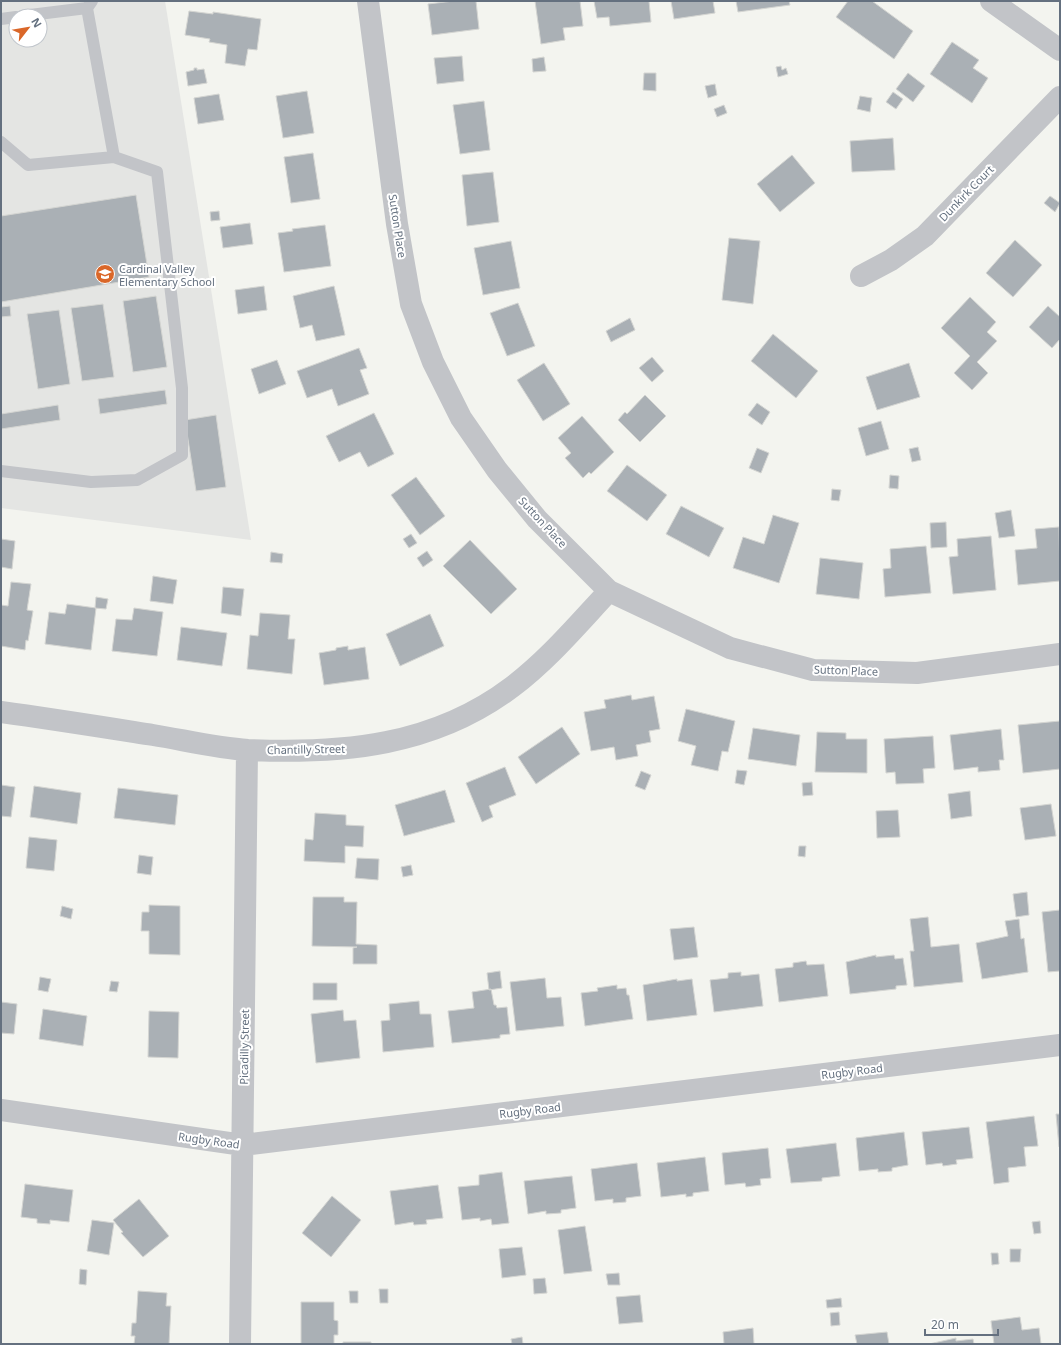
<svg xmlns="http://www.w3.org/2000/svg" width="1061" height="1345" font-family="'Noto Sans',sans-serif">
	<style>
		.built { fill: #e4e5e3; fill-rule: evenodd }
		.building { fill: #aab0b5; stroke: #d4d5d2 }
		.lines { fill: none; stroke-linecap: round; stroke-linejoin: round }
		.lane { stroke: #c2c4c8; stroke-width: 12 }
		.street { stroke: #c2c4c8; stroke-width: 22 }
		.labels { text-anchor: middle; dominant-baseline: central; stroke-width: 4; stroke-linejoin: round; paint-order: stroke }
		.street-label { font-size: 11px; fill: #64707f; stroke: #fff }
		.poi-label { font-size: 11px; fill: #64707f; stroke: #fff; text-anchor: start }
	</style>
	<rect width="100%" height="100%" fill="#f3f4ef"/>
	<path class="built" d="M1,1h164l86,539 -250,-32zM16,16h24v24h-24z"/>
	<path class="building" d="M454,1h22l3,28 -47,6 -4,-31z
		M535,1h45l3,25 -20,2 2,12 -24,4z
		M594,1h55l2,21 -41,4 -1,-9 -12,1z
		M671,1h42l2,12 -41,6z
		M736,1h53l1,4 -52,7z
		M848,1h24l41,30 -19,28 -58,-42z
		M189,11l24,3v-2l48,7 -4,31 -9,-1 -3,17 -20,-3 2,-18 -18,-3 1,-3 -25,-4z
		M952,42l27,18 -6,8 15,10 -16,25 -42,-29z
		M462,56l2,25 -27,3 -3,-26z
		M544,57l2,14 -13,1 -1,-13z
		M781,66l1,4 4,-2 2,6 -10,3 -2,-10z
		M194,68h3v2l7,-1 3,14 -19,3 -2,-14 8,-2z
		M644,73h12v18l-13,-1z
		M908,73l17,13 -12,16 -17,-13z
		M715,84l2,11 -9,3 -3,-12z
		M307,91l7,42 -31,5 -7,-42z
		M893,92l10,7 -7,10 -10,-7z
		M219,94l5,26 -26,4 -4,-26z
		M860,96l12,2 -2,14 -13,-3z
		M484,101l6,49 -30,4 -7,-49z
		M724,105l3,8 -10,4 -3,-8z
		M893,138l2,32 -43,2 -2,-31z
		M313,153l7,46 -29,4 -7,-46z
		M792,155l23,28 -35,29 -23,-28z
		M493,172l6,50 -32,4 -5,-51z
		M136,195l13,82 -148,25v-86z
		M1050,196l10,7 -5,9 -11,-9z
		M219,211l1,9 -9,1 -1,-9z
		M250,223l3,21 -30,4 -3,-21z
		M325,225l6,41 -47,6 -6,-39 15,-2 -1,-2z
		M729,238l31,3 -7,63 -31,-4z
		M1015,240l27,25 -29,32 -27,-24z
		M511,241l9,47 -37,7 -9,-47z
		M264,286l3,24 -29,4 -3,-24z
		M334,286l11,49 -29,6 -4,-16 -12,3 -7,-32z
		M156,296l11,71 -34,5 -10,-71z
		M970,297l26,25 -9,10 10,9 -20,21 11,11 -16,17 -18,-17 16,-17 -29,-28z
		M518,303l17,43 -28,10 -17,-43z
		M103,304l11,73 -32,4 -11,-73z
		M10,306l1,10 -10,1v-10z
		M1048,306l12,11v22l-8,9 -23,-21z
		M59,310l11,74 -32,5 -11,-75z
		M630,318l5,12 -24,12 -5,-11z
		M773,334l45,37 -22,27 -45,-37z
		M359,348l8,20 -7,2 9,24 -31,12 -6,-17 -25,9 -10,-27z
		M652,357l12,14 -12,11 -13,-14z
		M277,360l9,24 -27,10 -8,-25z
		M544,363l26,41 -27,17 -26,-41z
		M909,363l11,34 -43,13 -11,-33z
		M165,390l2,14 -67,10 -2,-15z
		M645,395l21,21 -26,26 -22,-22 7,-8 2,2z
		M757,403l13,9 -8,13 -14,-10z
		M58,405l2,15 -59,9v-15z
		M374,413l20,41 -26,13 -8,-15 -21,10 -13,-26z
		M216,415l10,72 -30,4 -11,-71z
		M582,416l32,36 -23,22 -2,-2 -6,6 -18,-20 6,-5 -13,-15z
		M881,421l8,28 -23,7 -8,-28z
		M918,447l3,13 -9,2 -3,-13z
		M757,448l12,5 -8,20 -12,-5z
		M627,465l40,30 -20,26 -40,-30z
		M890,475l9,1 -1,13 -9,-1z
		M416,477l29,39 -25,19 -29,-40z
		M832,489l9,1 -2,11 -8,-1z
		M681,506l43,22 -15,29 -43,-23z
		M1011,510l4,26 -16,2 -4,-25z
		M773,515l26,8 -20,60 -46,-15 10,-31 21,7z
		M946,522l1,25 -16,1 -1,-25z
		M1059,527l1,54 -42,4 -3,-35 22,-2 -2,-19z
		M411,534l6,9 -8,5 -6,-9z
		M991,536l5,54 -43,4 -4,-37 9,-1 -1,-17z
		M1,539l14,2 -3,28 -11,-2z
		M470,540l47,49 -26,25 -48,-48z
		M926,546l5,47 -46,4 -2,-28 8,-1 -1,-19z
		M427,551l6,9 -10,7 -6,-9z
		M271,552l12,2 -1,9 -12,-1z
		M820,558l43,5 -4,36 -43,-5z
		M153,576l24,4 -4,24 -23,-3z
		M11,582l20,2 -4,26 6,1 -5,30 -2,-1 -1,10 -24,-4v-41l7,1z
		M223,587l21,2 -3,27 -20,-3z
		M96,597l12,2 -2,10 -11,-1z
		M67,604l29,4 -5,42 -46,-6 4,-32 16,2z
		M134,608l29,4 -6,44 -45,-5 4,-32 16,1z
		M260,613l30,2 -2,24h7l-3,35 -45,-5 3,-34 8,1z
		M430,614l14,32 -44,20 -14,-32z
		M181,627l46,6 -5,33 -45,-6z
		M348,646v4l17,-3 4,32 -45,6 -5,-32 17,-3v-2z
		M631,695l1,5 22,-4 6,33 -11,2 2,11 -15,3 2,11 -22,4 -2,-13 -23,4 -7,-39 22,-4 -2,-8z
		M686,709l49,12 -7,31 -6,-1 -4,20 -27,-6 5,-19 -18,-5z
		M1060,721v48l-37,4 -5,-48z
		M562,727l18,27 -44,30 -18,-27z
		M753,728l47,7 -4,31 -48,-7z
		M1001,729l3,31h-5l1,10 -22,2v-5l-24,3 -4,-35z
		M817,732l29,1v6h21v34l-52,-1z
		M933,736l2,32 -12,1 1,14 -28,1 -1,-12 -9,1 -2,-34z
		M505,767l11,28 -27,11 4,11 -11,5 -16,-39z
		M737,770l10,1 -3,14 -9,-2z
		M641,771l10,4 -6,15 -10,-4z
		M812,782l1,13 -10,1 -1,-13z
		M1,785l14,2 -4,30 -10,-1z
		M34,786l47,7 -4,31 -47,-7z
		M118,788l60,7 -3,30 -61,-7z
		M445,790l10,32 -51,14 -9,-31z
		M970,791l2,25 -21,3 -3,-25z
		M1051,804l5,32 -31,4 -5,-32z
		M898,810l2,27 -23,1 -1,-27z
		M315,813l31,2v10l18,1 -1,21 -18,-1v17l-41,-2 1,-22 8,1z
		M29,837l28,3 -3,31 -28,-3z
		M799,846h7l-1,11 -7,-1z
		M139,855l14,2 -2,18 -14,-2z
		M357,858l22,1 -1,21 -23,-2z
		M411,865l2,10 -10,2 -2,-10z
		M1027,892l2,23 -13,2 -3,-23z
		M313,897h31v5h13l-1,42 21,1v19h-24v-16l4,-1 -45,-1z
		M149,905l31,1v49l-31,-1v-23h-8l1,-19h7z
		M62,906l11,3 -2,10 -11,-3z
		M1060,910v61l-12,1 -6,-60z
		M928,917l3,30 28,-3 4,38 -49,5 -4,-36h4l-4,-32z
		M1019,919l2,20 3,-1 4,34 -46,7 -6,-36 32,-7 -3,-15z
		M694,927l4,30 -24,3 -4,-31z
		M876,955v2l18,-2 1,4 8,-1 4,27 -11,1v3l-46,5 -4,-32z
		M806,961l1,4 17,-1 4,32 -49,6 -4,-33 18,-2v-4z
		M500,971l2,17 -13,2 -2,-17z
		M741,972v4l18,-2 4,32 -49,6 -4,-32 18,-2v-5z
		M40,977l11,2 -3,13 -10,-2z
		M545,978l2,20 14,-1 3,29 -48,5 -6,-49z
		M677,979v2l15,-2 5,36 -50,6 -4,-36z
		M111,981l8,1 -2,10 -8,-1z
		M313,983h24v17h-24z
		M617,985v4l9,-1 1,7h2l4,24 -48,7 -4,-33 17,-2 -1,-3z
		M491,989l3,16h2l1,3 10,-1 3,27 -10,1v3l-48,5 -4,-32 26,-3 -2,-16z
		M419,1001l1,13h11l3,33 -51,5 -2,-31 9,-1 -1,-16z
		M1,1002l16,2 -3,30 -13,-1z
		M43,1009l44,7 -4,30 -44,-7z
		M343,1010l1,11 12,-1 4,38 -44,5 -5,-49z
		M149,1011l30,1 -1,46 -30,-1z
		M1056,1114h4v33h-1z
		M1034,1116l4,30 -14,1 2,19 -18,2 1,14 -15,2 -8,-62z
		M969,1127l4,31 -17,2 1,4 -14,2 -1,-3 -16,2 -4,-33z
		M904,1132l4,33 -16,3v3l-14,1v-3l-19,2 -3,-33z
		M836,1143l4,33 -18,2v3l-31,2 -5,-34z
		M768,1148l3,30 -11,1 1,6 -15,2 -1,-4 -20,2 -3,-32z
		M705,1157l4,34 -16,2v3l-7,1v-3l-25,3 -4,-34z
		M637,1163l4,33 -15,2v4l-13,1v-4l-18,2 -4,-32z
		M502,1172l7,51 -17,2 -1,-6 -11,2v-3l-18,2 -4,-33 21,-2v-10z
		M572,1176l4,32 -15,2v3l-15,1v-3l-18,3 -4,-33z
		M25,1184l48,6 -4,32 -19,-2v4l-13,-1v-4l-16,-2z
		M438,1185l5,33 -17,2 1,4 -13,1 -1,-3 -18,3 -5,-34z
		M332,1196l29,24 -30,37 -29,-24z
		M139,1199l30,37 -26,21 -22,-24 2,-1 -10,-12z
		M92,1220l22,3 -5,32 -22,-4z
		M1040,1221l1,12 -7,1 -2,-12z
		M585,1226l7,45 -28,3 -6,-44z
		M522,1247l4,28 -24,3 -3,-29z
		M1010,1249h11l-1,13h-10z
		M991,1253h7l1,11 -7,1z
		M80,1269l7,1 -1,15 -7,-1z
		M619,1273l1,12h-12l-2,-11z
		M545,1278l2,15 -13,1 -1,-15z
		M379,1289h9v14h-8z
		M138,1291l29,2 -1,13h5l-2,38h-35l1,-8h-4l1,-13h4z
		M349,1291h9v12h-8z
		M640,1295l3,27 -24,2 -3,-27z
		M841,1298l1,9 -15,1 -1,-8z
		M301,1302h33v18l4,1v14h-4v9h-33z
		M839,1312l1,13 -9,1 -1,-13z
		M1020,1317l2,13 17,-2 2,16h-47l-3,-23z
		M753,1328l1,16h-30l-1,-12z
		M887,1332l2,12h-32l-2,-9z
		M522,1337l1,7h-11l-1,-5z
		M956,1338v3l17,-2 1,5h-45z
		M343,1342h28v2h-28z"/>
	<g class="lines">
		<path class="lane" d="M22,16l65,-8
			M1,19l15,-2
			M1,142l27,23 86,-8 -27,-149 5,-7
			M1,471l90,11 46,-2 45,-25v-67l-25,-216 -43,-15"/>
		<path class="street" d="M368,1l29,223 14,80 22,58 28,56 36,52 40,49 72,72 121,57 83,22 104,3 143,-19
			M991,1l69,49
			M861,276l30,-16 34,-24 135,-139
			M1,712c51,7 101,15 152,23 31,5 64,13 95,15 95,4 186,-4 264,-63 37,-28 66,-63 97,-96
			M1,1110l242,35 817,-100
			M240,1344l7,-594"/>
	</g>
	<defs>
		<symbol id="school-disc" viewBox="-11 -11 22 22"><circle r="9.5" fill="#da6729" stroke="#fff"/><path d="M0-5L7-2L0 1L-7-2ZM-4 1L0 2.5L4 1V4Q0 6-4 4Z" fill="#fff"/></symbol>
	</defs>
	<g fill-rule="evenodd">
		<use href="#school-disc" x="94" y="263" width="22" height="22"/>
	</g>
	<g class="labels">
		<g class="street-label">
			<text transform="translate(966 193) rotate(-46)">Dunkirk Court</text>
			<text transform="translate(398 226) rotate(81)">Sutton Place</text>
			<text transform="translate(543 522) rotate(47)">Sutton Place</text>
			<text transform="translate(846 670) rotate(2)">Sutton Place</text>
			<text transform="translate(306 749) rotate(-1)">Chantilly Street</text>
			<text transform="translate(244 1047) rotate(-89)">Picadilly Street</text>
			<text transform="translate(852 1071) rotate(-7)">Rugby Road</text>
			<text transform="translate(530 1110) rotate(-7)">Rugby Road</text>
			<text transform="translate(209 1140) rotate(8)">Rugby Road</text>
		</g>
		<g class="poi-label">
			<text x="119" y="268">Cardinal Valley<tspan x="119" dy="13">Elementary School</tspan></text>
		</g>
	</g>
	<rect width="1061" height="1345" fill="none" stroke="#64707f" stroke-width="4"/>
	<g transform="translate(28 28) rotate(59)"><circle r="19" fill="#ffffff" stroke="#c1c6cc"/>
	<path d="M0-3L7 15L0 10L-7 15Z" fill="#da6729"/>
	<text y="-6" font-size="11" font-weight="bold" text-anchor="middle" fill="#64707f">N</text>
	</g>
	<path d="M925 1329v6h73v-6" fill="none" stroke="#64707f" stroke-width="2"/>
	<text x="931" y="1329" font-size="12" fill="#64707f" stroke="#ffffff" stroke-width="3" paint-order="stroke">20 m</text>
</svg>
